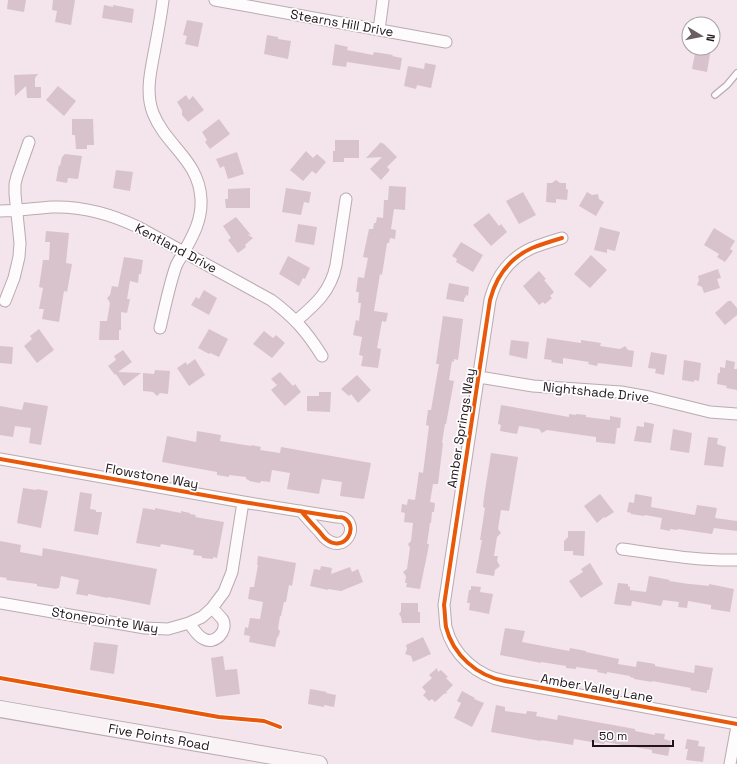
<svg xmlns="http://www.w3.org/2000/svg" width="737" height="764" font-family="'Space Grotesk',sans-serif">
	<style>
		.building { fill: #d8c3cd }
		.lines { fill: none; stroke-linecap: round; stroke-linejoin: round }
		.lane-casing { stroke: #b9abb1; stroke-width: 8 }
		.street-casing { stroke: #b9abb1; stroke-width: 13 }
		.secondary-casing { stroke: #b9abb1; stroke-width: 18 }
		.lane { stroke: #fdfbfc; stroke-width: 5.5 }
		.street { stroke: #fdfbfc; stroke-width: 11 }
		.secondary { stroke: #f9f3f6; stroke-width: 16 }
		.cycleway-casing { stroke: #fff; stroke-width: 6 }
		.cycleway { stroke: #e8590c; stroke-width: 4 }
		.labels { text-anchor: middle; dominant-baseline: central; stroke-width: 3.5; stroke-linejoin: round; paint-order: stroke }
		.street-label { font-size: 13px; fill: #20141a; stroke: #fff }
	</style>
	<rect width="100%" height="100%" fill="#f4e4eb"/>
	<path class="building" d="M8,0h18l-2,12 -17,-3z
		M53,0h22l-4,25 -16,-3 2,-11 -5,-1z
		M104,5l9,2v-2l21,4 -2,14 -30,-5z
		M187,20l16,3 -5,24 -13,-3 2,-8 -4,-1z
		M267,35l11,2v2l13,2 -3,18 -24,-5z
		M335,44l13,3 -1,3 26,5 1,-3 19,3 -1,1 10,2 -2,12 -53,-8 -1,5 -14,-2z
		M696,48h15l-4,24 -15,-3z
		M425,63l11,2 -5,23 -14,-3 -1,4 -12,-3 4,-20 16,3z
		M38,74l-3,4v9h6v11h-14l-1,-12 -11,10 -1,-21z
		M58,86l18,15 -12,15 -18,-16z
		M186,95l3,5 4,-4 11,14 -16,12 -6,-7v-5l-5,-8z
		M72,119h21l1,26h-7v4h-11l-1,-14h-3z
		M219,119l11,15 -20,15 -5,-7 2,-2 -5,-8z
		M335,140h24v18h-15v4h-11v-11h2z
		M381,142l1,2 1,-1 14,14 -10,10 3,3 -9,10 -11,-11 12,-12 -16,1z
		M306,151l7,7 4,-4 9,8 -10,12 -4,-3 -9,10 -13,-11z
		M237,152l7,22 -16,5 -4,-13 -4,2 -4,-9z
		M65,154l17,2 -4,23 -10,-1 -1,5 -11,-2 3,-16 1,1 2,-9z
		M116,170l17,2 -3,19 -17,-3z
		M556,180l4,3h6v6l2,1 -1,10 -11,-1v4l-10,-1 1,-19h5z
		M389,186l17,1 -1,23 -11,-1 -3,20 5,1 -1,9 -5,-1 -1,5h-2l-5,32 -2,-1 -6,37 14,2 -2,9 -4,-1 -5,27 4,1 -3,19 -17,-2 2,-10 -4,-1 3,-18 -9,-2 3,-15 3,1 2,-18h-3l1,-11h-3l2,-15 6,1 4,-20 -5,-1 6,-28h4l1,-6h2l1,-6 6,1 1,-18h4z
		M250,188v20h-24l-1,-9h3v-10z
		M286,188l25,4 -2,11 -5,-1 -3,13 -19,-3z
		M523,192l13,23 -17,9 -13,-23z
		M587,192l5,3 6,-1 1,5 5,3 -8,14 -17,-10z
		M489,213l10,13 2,-2 6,8 -16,14 -18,-21z
		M236,217l15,18 -4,-1 6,4 -8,7 1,2 -8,6 -10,-13 3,-2 -8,-12z
		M298,224l19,3 -3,18 -19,-3z
		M600,227l20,5 -5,19 -8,-2v4l-13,-3z
		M714,228l21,13 -5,8 3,2 -8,11 -8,-5 2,-3 -15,-9z
		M46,231l23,2 -3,30 6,1 -5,28 -3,-1 -5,31 -17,-3 2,-10h-5l4,-21 -4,-1 4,-27h6l1,-18h-5z
		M461,242l22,13 -10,17 -17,-10 1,-3 -5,-3z
		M591,255l16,15 -17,18 -16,-14z
		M288,256l22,12 -5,11 -2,-1 -4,8 -20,-12z
		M124,257l19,3 -2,14h-2l-1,9 -8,-2 -3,18h3l-3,14 -6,-1v18h-2v10h-20l1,-19h7l3,-18 -3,-5 3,-3 2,-9 6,1z
		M718,269l3,9 -4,1 3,9 -16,5 -2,-6 -5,-2 2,-5 -1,-4z
		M539,271l7,8 -2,1 10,12 -4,4 2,2 -7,6 -2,-2 -4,3 -16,-19z
		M449,283l20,4 -1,9 -2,-1 -1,3h-1v4l-18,-3z
		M204,290l13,8 -8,17 -18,-10 5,-8 3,2z
		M728,301h3l6,7v7l-12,10 -10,-12z
		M443,316l20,3 -5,41 -4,-1v3l-2,-1 -3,19 5,1 -8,43h-1l-3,19h1l-5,41h-5l-3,18 5,1 -1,9h-2l-1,11h-1l-3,21h2l-2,11 -7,34 -14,-2 1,-4h-2l1,-7 -3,-4 4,-3 3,-21 -2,-4 3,-3 2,-18 -9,-1 1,-9 -4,-1 1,-8 5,1 1,-6 7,1 4,-28 4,1 6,-47 -3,-1 2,-15h3l8,-46h-3z
		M39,329l15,21 -17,13 -13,-17 8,-7 -2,-3z
		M209,329l19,10 -9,18 -9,-4 -1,1 -11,-6z
		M264,331l9,7 3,-3 9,8 -13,15 -19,-14z
		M547,338l34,5v-3l20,3 -1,3 20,3 5,-3 3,4 6,1 -2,16 -34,-4 -1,3 -9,-2 1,-2 -26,-4v6l-12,-2 1,-2 -8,-1z
		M511,340l18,2 -2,17 -18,-4z
		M0,346l13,1 -1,17 -12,-1z
		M123,350l9,12 -14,10 23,1 -17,13 -8,-12 -1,1 -7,-9 8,-6 -2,-4z
		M651,352l16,3 -3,20 -9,-2 1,-4 -8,-1z
		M195,359l10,16 -16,11 -12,-18 9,-6 1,3z
		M684,360l17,3 -2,18 -5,-1v2l-12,-2z
		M726,360l9,2 -1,7h3v21l-11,-2 1,-2 -10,-2 1,-11h2v-6l5,1z
		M155,370l15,1 -2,23 -8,-1 -3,3 -4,-4 -10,-1v-18l11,1z
		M280,372l13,14 2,-2 6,8 -16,14 -14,-16 6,-5 -6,-6z
		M357,375l14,15 -13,13 -7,-9 -2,2 -8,-7z
		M319,392h12l-1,20 -23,-1v-15h12z
		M24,402l24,4 -7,39 -12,-2 2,-15 -16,-2 -2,11 -13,-2v-29l22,4z
		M501,405l68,12v-3l7,1v-1l10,1v2l24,3v-4l11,2 -1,10h-3l-2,16 -19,-2v-5l-49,-7 -5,3 -3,-4 -20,-3 -2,8 -17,-3 1,-6 -3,-1z
		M644,422l10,2 -3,19 -17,-2 3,-15 7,1z
		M673,429l19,4 -3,20 -19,-3z
		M197,431l24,4 -1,6 31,5 1,-1 9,2 -1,3 20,3 1,-6 90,16 -7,36 -24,-3 2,-14 -20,-3 -3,15 -32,-5 3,-16 -18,-3 -2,12 -9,-1 -1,2 -11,-2v-1l-3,-1v-2l-17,-2v2l-12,-2v-3l-55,-10 5,-26 29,6z
		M708,437l10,1 -1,6 9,3 -3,20 -19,-2z
		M491,453l27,4 -9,54 -8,-1 -3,19 3,4 -4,4 -3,19h4l-1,5 3,5 -5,4 -1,6 -18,-3 6,-33h-2l5,-32 -2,-1 1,-10z
		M23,488l13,2 1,-1 11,2 -7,37 -24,-5z
		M80,492l12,2 -2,15 6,1v2h6l-4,23 -24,-4z
		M600,494l14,18 -9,6 -1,-1 -7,6 -13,-17z
		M635,494l17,3 -1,10 44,8 2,-10 20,3 -2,10 22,3v10l-23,-3 -2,6 -34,-5 -1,1 -7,-1v2l-10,-2 2,-11 -17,-3 -1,1 -13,-2v-1l-4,-1 2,-10 5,1z
		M143,508l12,2v-2l26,5v-2l9,2v1l6,1 -1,2 29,5 -7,36 -4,-1v2l-11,-1v-2l-9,-1 1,-5 -33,-6 -1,3 -24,-4z
		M568,531h17l-1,25 -11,-1v-4h-9v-10l4,-4z
		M0,541l21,4 -1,7 22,4 1,-8 114,21 -7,36 -42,-8v1l-20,-4v2l-12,-2 3,-14 -18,-4 -2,12h-2v1l-20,-3v-2l-31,-4 1,-2 -7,-1z
		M258,556l38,7 -4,23 -3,-1 -3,17h-2l-3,14h-1l-2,13 2,2 -1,4 -2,3 -2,9 -26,-5 1,-6 -6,-1 1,-8 3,1 2,-10 10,1 3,-17 -15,-3 2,-12h4l4,-22h-1z
		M590,563l13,21 -22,14 -12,-17 14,-9 -2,-3z
		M321,566l11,2 -1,6 19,-7 2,5 6,-3 5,13 -22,9 -13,-2v1l-18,-4 4,-17 6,1z
		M649,576l21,4 -1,1 20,3h1l19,2v-2l25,5 -4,23 -19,-3v-4l-23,-4 -1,7 -9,-1 1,-5 -16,-2 -2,6 -29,-5 -1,5 -17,-2 4,-21 10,1v2l2,1v3l16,2z
		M471,586l10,1 -1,5 13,2 -4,20 -20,-4 1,-7h-3l2,-13h2z
		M401,603h17v9h2v11h-18l-1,-6 -2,-3 2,-3z
		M505,628l20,3 -3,11 47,9 1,-3 16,3v1l33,7 -1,5 18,3 1,-6 18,3v2l39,7 1,-8 18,3 -4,22h-2v3l-17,-3 1,-2 -39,-7v1l-18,-3v-1l-4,-1v-1l-23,-4v2l-10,-2 1,-2 -22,-3v2l-10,-1v-2l-25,-4v1l-41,-8z
		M423,637l8,17 -18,8 -2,-6 -6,-2 2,-5 -1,-4z
		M94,642l24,3 -4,29 -24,-4z
		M223,656l2,14 12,-1 3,25 -24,3 -5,-39z
		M437,668l1,4 3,-2 7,7 -2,1 7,7 -7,7 1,1 -1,1 -1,-1 -10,9 -3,-3 -3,2 -6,-6 3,-3 -4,-5 10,-9 -3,-3z
		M310,689l17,3 -1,1 10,2 -2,12 -10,-2v2l-16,-3z
		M462,691l13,7 -1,1 10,4 -12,24 -18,-9 7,-15 -4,-2z
		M496,705l9,2v4l21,3 1,-3 10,1 -1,4 21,4 1,-5 77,14v2l20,4v-2l10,1 -1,5 7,2 -3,15 -16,-3v-3l-47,-8 -1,2 -30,-5 -1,6 -32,-5v1l-50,-9z
		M687,739l12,2 -1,5 7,1 -2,15 -17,-2 2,-11h-3z"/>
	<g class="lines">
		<defs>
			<path id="lane" d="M715,95l12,-10 10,-12"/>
			<path id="street" d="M215,0l231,42
				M379,30l4,-30
				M0,211c18,0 35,-3 52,-4 31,-1 59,7 86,20l133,73c23,17 36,32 51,56
				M562,238c-10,3 -20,6 -30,10 -22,10 -36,29 -42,52l-46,305c1,7 1,15 2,22 7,28 31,49 59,54l232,43
				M5,301l9,-23 5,-21 1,-14 -5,-49v-10l2,-8 12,-34
				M296,321c19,-16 35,-30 40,-56l10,-66
				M160,328c5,-21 9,-42 16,-62 2,-5 6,-10 9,-16 9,-16 17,-31 16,-51 -2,-39 -35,-53 -48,-86 -8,-21 -2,-43 2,-65 3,-16 6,-32 8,-48
				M479,377l54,9 88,6 28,5 61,15 27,2
				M0,459l243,43 94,15c2,0 5,0 7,1 16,9 0,36 -18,21 -3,-2 -5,-6 -8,-9 -6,-6 -11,-12 -17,-19
				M622,549c38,5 76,12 115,11
				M0,603l145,25 23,1 21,-6 13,-6 10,-9 12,-16 8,-20 11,-70
				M189,623c5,6 8,13 15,16 11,6 24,-8 19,-19 -3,-4 -7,-8 -11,-12
				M730,764l7,-38"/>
			<path id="secondary" d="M0,709l319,55"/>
		</defs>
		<use href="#lane" class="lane-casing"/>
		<use href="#street" class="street-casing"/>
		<use href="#secondary" class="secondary-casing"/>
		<use href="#lane" class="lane"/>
		<use href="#street" class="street"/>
		<use href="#secondary" class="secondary"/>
		<defs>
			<path id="cycleway" d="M562,238c-10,3 -20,6 -30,10 -22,10 -36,29 -42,52l-46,305c1,7 1,15 2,22 7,28 31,49 59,54l232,43
				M0,459l243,43 94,15c2,0 5,0 7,1 16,9 0,36 -18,21 -3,-2 -5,-6 -8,-9 -6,-6 -11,-12 -17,-19
				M0,678l219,39 45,4 16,6"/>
		</defs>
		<use href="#cycleway" class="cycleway-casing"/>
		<use href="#cycleway" class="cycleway"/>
	</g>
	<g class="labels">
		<g class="street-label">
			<text transform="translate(342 23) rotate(10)">Stearns Hill Drive</text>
			<text transform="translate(176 248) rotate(28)">Kentland Drive</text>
			<text transform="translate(596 392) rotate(6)">Nightshade Drive</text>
			<text transform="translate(461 428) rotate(-81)">Amber Springs Way</text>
			<text transform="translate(152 476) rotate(10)">Flowstone Way</text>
			<text transform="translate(105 620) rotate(9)">Stonepointe Way</text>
			<text transform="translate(597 688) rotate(10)">Amber Valley Lane</text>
			<text transform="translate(159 737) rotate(10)">Five Points Road</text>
		</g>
	</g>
	<g transform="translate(701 36) rotate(100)"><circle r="19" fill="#ffffff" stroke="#a6a1a3"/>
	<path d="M0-3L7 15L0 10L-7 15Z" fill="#6a5d63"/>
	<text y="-6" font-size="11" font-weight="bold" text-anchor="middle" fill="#20141a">N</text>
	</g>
	<path d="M593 740v6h80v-6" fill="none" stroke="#20141a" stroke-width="2"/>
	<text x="599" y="740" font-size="12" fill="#20141a" stroke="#ffffff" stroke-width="3" paint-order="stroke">50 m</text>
</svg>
